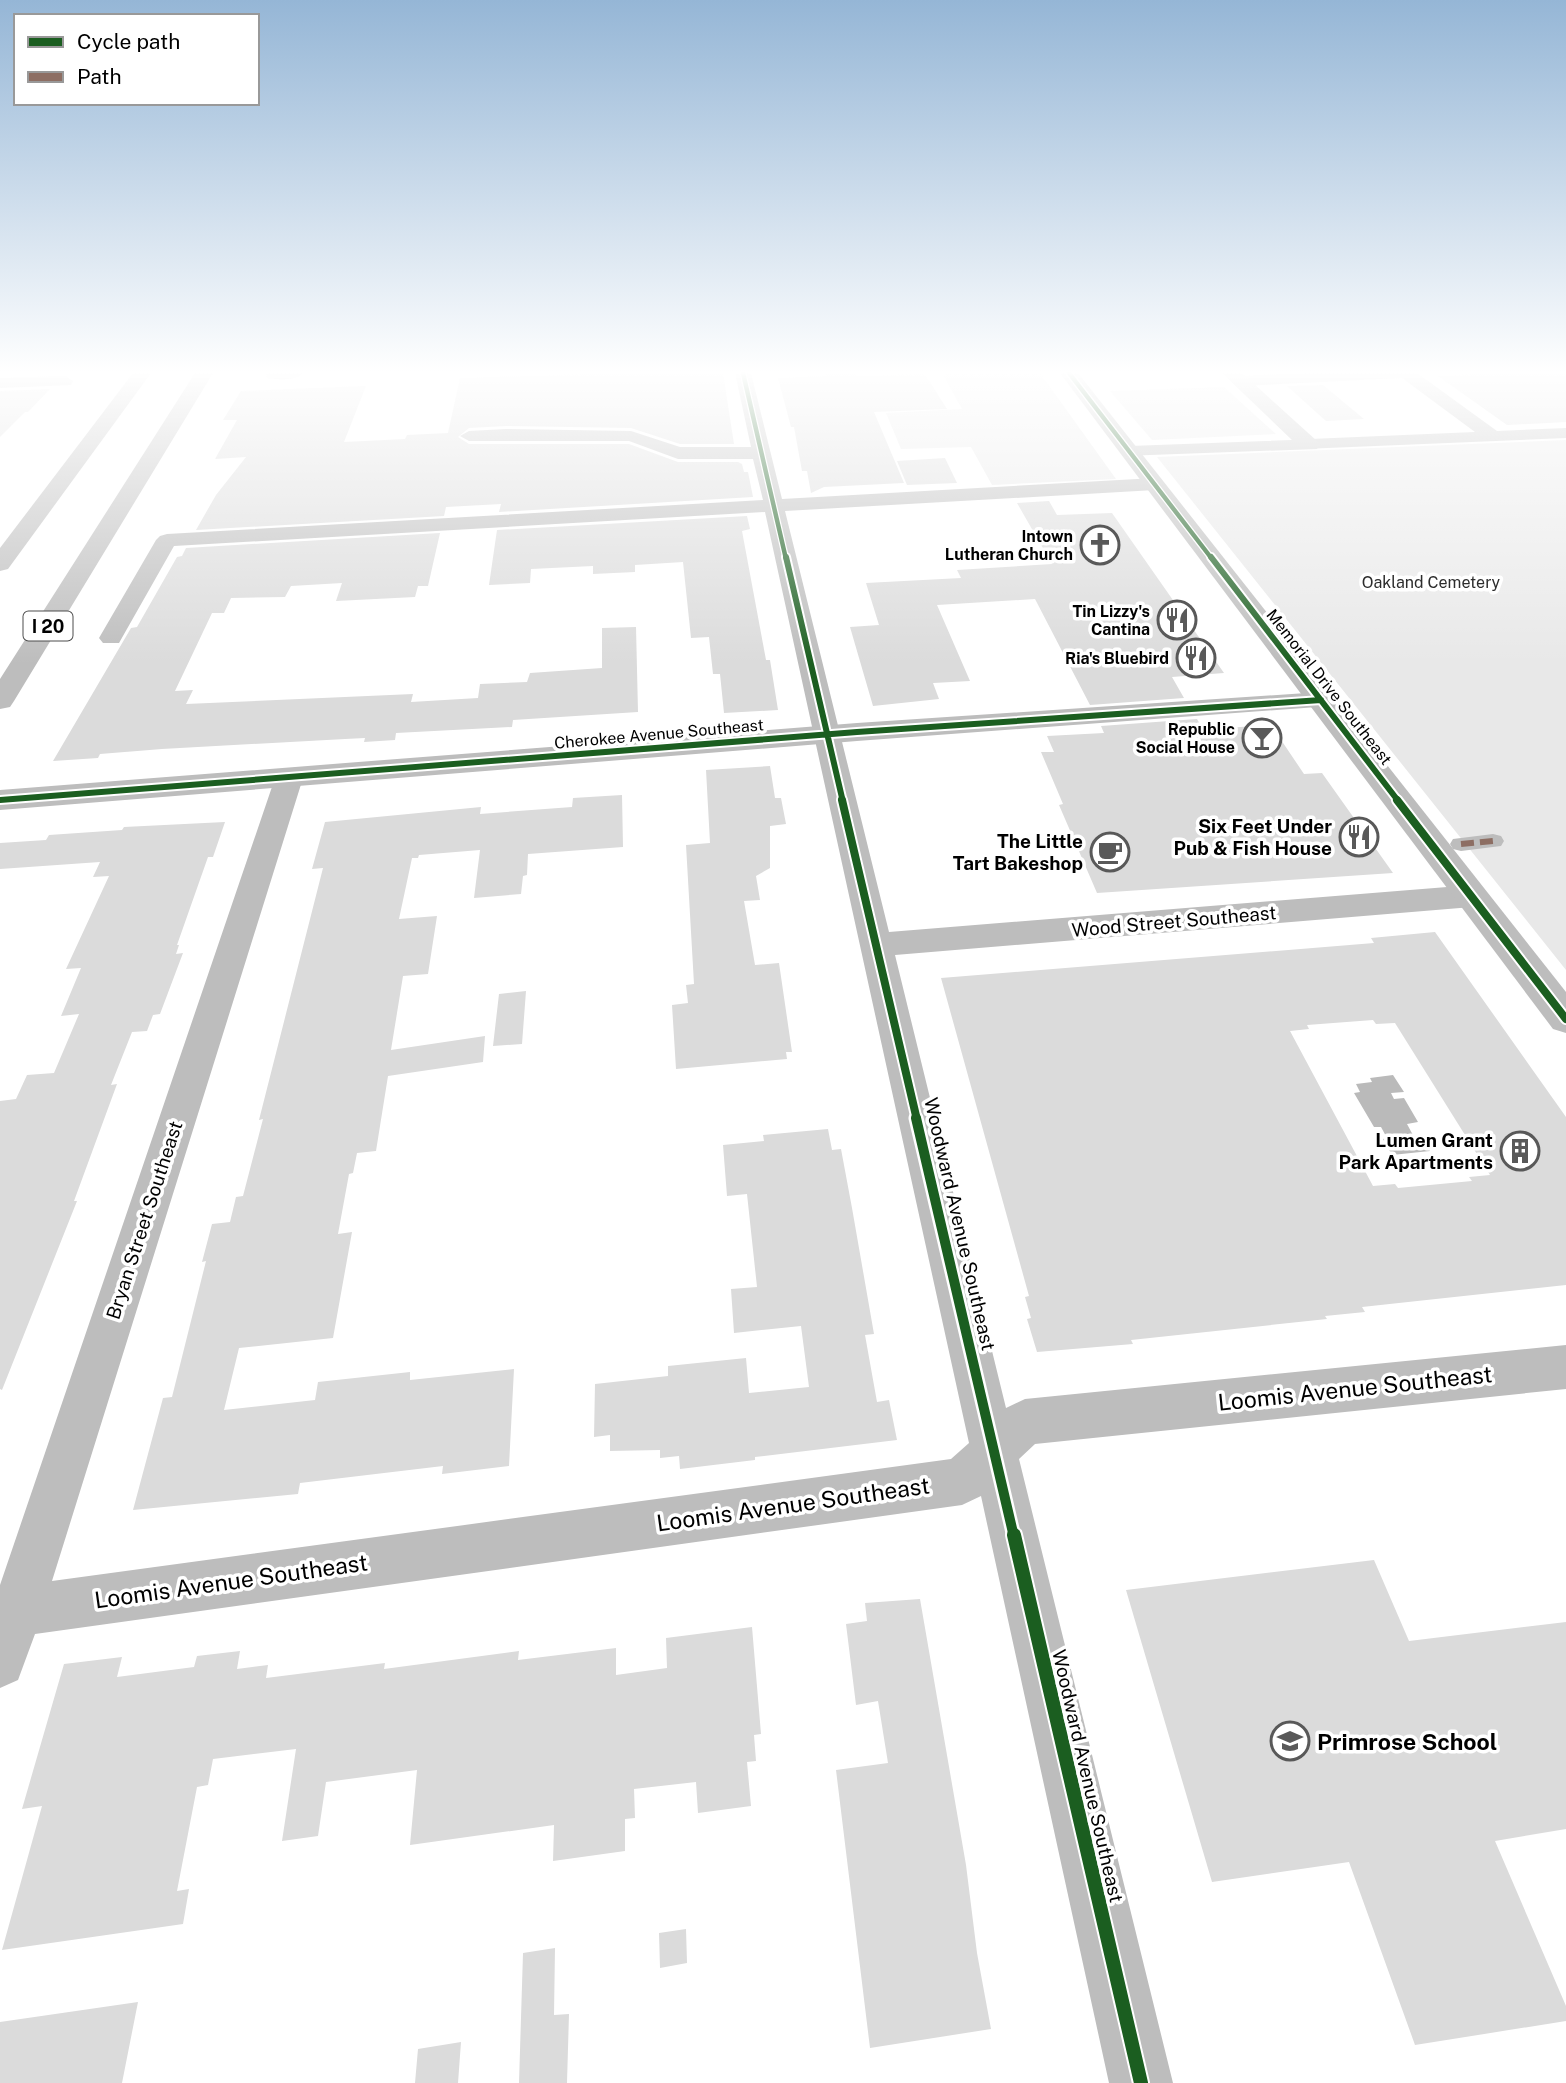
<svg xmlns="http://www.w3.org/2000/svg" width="1566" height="2083" font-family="'Public Sans',sans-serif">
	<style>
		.green { fill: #e8e8e8 }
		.water { fill: #bababa }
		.building { fill: #dbdbdb; fill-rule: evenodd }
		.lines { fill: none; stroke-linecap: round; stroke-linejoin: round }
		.pedestrian { fill: #bdbdbd; fill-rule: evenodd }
		.minor { fill: #bdbdbd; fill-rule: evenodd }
		.tertiary { fill: #bdbdbd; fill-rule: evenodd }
		.secondary { fill: #bfbfbf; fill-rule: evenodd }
		.primary { fill: #bdbdbd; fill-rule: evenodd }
		.motorway { fill: #bdbdbd; fill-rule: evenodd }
		.quiet { stroke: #8d6e63; stroke-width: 6; stroke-dasharray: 13 6; stroke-linecap: butt }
		.cycleway-far4-casing { stroke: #fff; stroke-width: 7 }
		.cycleway-far3-casing { stroke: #fff; stroke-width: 10 }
		.cycleway-far2-casing { stroke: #fff; stroke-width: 12 }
		.cycleway-far1-casing { stroke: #fff; stroke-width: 15 }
		.cycleway-casing { stroke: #fff; stroke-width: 18 }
		.cycleway-far4 { stroke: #1b5e20; stroke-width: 4.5 }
		.cycleway-far3 { stroke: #1b5e20; stroke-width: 6 }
		.cycleway-far2 { stroke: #1b5e20; stroke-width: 8 }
		.cycleway-far1 { stroke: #1b5e20; stroke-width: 10 }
		.cycleway { stroke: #1b5e20; stroke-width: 14 }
		.labels { text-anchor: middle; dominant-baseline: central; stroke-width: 7; stroke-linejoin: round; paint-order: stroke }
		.far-poi-label { font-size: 16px; font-weight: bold; fill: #000; stroke: #fff; text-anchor: end }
		.far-park-label { font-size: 16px; fill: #2c2c2c; stroke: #fff }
		.far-street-label { font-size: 16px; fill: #000; stroke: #fff }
		.shield { fill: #fff; stroke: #4c4c4c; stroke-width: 2 }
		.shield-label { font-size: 18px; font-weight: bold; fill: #000 }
		.poi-label { font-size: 19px; font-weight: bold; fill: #000; stroke: #fff; text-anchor: end }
		.street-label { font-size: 19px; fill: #000; stroke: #fff }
		.near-street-label { font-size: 23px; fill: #000; stroke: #fff }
		.near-poi-label { font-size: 23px; font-weight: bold; fill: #000; stroke: #fff; text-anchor: start }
	</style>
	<rect width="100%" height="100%" fill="#fff"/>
	<path class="green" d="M942,373h98l76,106 -124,6 -21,-38 -70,2 -15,-36 76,-4z
		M1224,387l52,47 -124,6 -42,-49z
		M1566,440v530l-409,-513z"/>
	<path class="water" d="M1393,1075l11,17 -13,1 3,6 10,-1 14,24 -11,2 7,13 7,-1 9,15 -38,4 -9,-16 4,-1 -6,-11h-7l-20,-34 6,-1 -4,-8 16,-2 -2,-4z"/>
	<path class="building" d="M623,373h100l11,71h-54l-49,-16 -125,-2 -37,2 -11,9 11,7h160l49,18h60l4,2 2,8h4l5,25 -254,15 2,-8 -55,3 -2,9 -248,14 20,-35 30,-38 -31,2 22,-39h-14l18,-29 125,-5 -22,56 61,-3 2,-4 41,-2 12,-55z
		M824,373h31l2,3 67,-2 2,2 21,33 -73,3 30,71 -80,4 -13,6 -4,-22h-5l-8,-44h-3l-13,-49 48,-2z
		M1502,373h64v49l-59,3 -69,-49z
		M1323,385l41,34 -38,2 -39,-35z
		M50,389l-22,23h-3l-25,25v-46z
		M945,458l12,25 -50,2 -10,-24z
		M1049,501l8,14 55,-2 112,160 -52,4 12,21 -94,7 -55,-106 -98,6 33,76 -37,2 6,16 -66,7 -23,-79 29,-2 -13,-42 95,-5 -4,-8 95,-6 -35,-61z
		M747,516l3,13 -8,2 24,129h4l8,50 -54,3 -4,-39h-7l-4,-37 -18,1 -8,-76 -48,3v7l-42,2v-8l-62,3 -1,14 -41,2 8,-55z
		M440,533l-12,53h-10l-3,11 -79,4 6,-18 -51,3 -6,11 -54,1 -7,15h-12l-37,78 18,-1 -7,14 227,-10 -2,8 67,-4 2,-14 47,-2 3,-9 72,-5v-40l34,-1 2,85 -125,8 -1,7 -116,6 -1,7 -31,2 1,-4 -20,1 -183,10 -62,5 -2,4 -45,3 78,-133 6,-1 40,-70 5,-1 4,-8z
		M1197,719l4,7 8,3 62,-4 33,49 18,-1 71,100 -296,20 -38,-88 4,-1 -22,-52h13l-7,-16 57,-3 -3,-7z
		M770,766l5,32h6l5,26 -16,2v42l-14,8 4,24 -16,1 11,64 24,-2 13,89h-6l1,7 -111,10 -4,-64 16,-2 -2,-18 8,-1 -8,-139 24,-2 -4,-73z
		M622,795l1,52 -95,7 -1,21 -4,1 -2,18 -47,4 6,-48 -61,5 -1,3h-6l-13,61 38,-3 -9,58 -25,2 -12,74 94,-14 -2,26 -95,14 -12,75 -19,2 -4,20 -4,1 -11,60 14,-2 -19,106 -94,10 -15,62 91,-10 3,-18 92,-10v8l104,-11 -5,97 -67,8 1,-8 -143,17 -2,11 -165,16 30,-112 9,-1 34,-136 -4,1 10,-38 18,-2 6,-25 7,-1 20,-77 -4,1 64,-252 -11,1 13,-47 156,-15 -1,7 92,-7 1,-9z
		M225,822l-12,35h-5l-31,88h2l-3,9 7,-1 -23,61 -7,1 -6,16 -15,1 -21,53 6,-1 -43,117h3l-75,189 -2,-1v-288l16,-2 11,-24 27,-2 25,-59 -18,2 20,-48 -15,1 43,-93 -16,1 7,-15 -100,7v-26l46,-3 3,-5 73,-5 2,-3z
		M1435,932l131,185v168l-204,22 3,5 -40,4 2,3 -196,21 2,4 -96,8 -10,-33 4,-1 -6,-21 4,-1 -88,-318 433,-35 -3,-5zM1373,1020l3,4 19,-1 95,152 -21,2 3,4 -74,7 -3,-4 -22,2 -83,-155 19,-2 -2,-4z
		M526,991l-4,53 -29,2 6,-52z
		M828,1129l4,21 9,-1 11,59 22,126 -9,1 12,67 12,-2 8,40 -142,17v3l-75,9 -1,-13 -19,2v-8l-50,1v-16l-16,2 1,-53 73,-8v-10l78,-8 3,35 60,-6 -8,-61 -67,7 -3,-44 26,-2 -10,-93 -20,2 -4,-51 41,-4 -1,-6z
		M1374,1560l35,81 157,-19v207l-71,12 71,165v15l-151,24 -66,-183 -137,20 -86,-292z
		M920,1599l46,266 11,88 14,76 -121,19 -34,-278 52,-7 -10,-62 -22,4 -10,-81 21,-3 -2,-18z
		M752,1627l9,107 -7,1 2,26 -9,1 4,44 -53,7 -2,-31 -62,7 1,29 -10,1v32l-72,10 1,-36 -144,20 7,-75 -91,12 -8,54 -36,5 14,-92 -83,10 -5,26 -11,2 -20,104 12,-2 -6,35 -181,26 40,-144 -20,3 42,-145 58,-7 -5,20 77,-10 3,-11 43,-5 -3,18 31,-4 -2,13 119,-15 -1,6 135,-18 -1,9 98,-12v27l51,-7 -1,-30z
		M686,1929l1,34 -27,5 -1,-35z
		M555,1948l-1,67 15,-1 -2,69h-48l4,-130z
		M138,2002l-16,81h-122v-61z
		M461,2042l-3,41h-43l3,-34z"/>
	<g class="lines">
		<path class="pedestrian" d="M1493,834l8,2 3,5 -3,5 -40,5 -8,-2 -3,-5 3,-5z"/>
		<path class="minor" d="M266,373h37c-7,8 -25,7 -36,5z
			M735,373h16l31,126 373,-21 10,6 -10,6 -370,21 104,421 583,-47 11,3 4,8 -4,8 -11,3 -577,48 111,453 19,-9 541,-54v44l-531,55 -16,15 154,624h-64l-128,-587 -19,9 -927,129 -17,46 -18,8v-103l275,-807 4,-6 10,-3 10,3 4,6 -251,803 899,-122 18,-16 -204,-931 -591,34 -55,97h-16l-4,-5 57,-98 4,-4 7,-2 596,-34 -10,-41h-75l-49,-18h-160l-9,-5 9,-5 37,-2 125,2 49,16h71z
			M1304,373h113l80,58 69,-3v10l-263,11 -2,-4 9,-6 165,-7 -73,-54 -161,8 -8,-5 8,-5z
			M65,376l8,5 -2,4 -71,3v-10z"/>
		<path class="tertiary" d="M1321,692l10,2 4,6 -4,6 -474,35 -857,69v-20l857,-67z"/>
		<path class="secondary" d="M1222,373h20l75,68 3,4 -3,4 -194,7 -3,-4 3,-4 7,-2 162,-6z"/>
		<path class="primary" d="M1060,373h18l488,619v41l-13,-4z"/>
		<path class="motorway" d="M133,373h18l-143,196 -8,2v-23z
			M195,373h18l-199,328 -4,6 -10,2v-30z"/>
		<path class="quiet" d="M1461,844l32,-3"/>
		<defs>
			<path id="cycleway-far4" d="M743,373l43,186
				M1069,373l143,186"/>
			<path id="cycleway-far3" d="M786,557l57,245
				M1211,557l188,245
				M0,800l857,-68 464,-32"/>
			<path id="cycleway-far2" d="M842,800l75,320
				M1397,800l169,219"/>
			<path id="cycleway-far1" d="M916,1118l98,419"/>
			<path id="cycleway" d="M1014,1535l127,548"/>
		</defs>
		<use href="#cycleway-far4" class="cycleway-far4-casing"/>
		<use href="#cycleway-far3" class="cycleway-far3-casing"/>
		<use href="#cycleway-far2" class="cycleway-far2-casing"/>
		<use href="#cycleway-far1" class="cycleway-far1-casing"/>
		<use href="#cycleway" class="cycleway-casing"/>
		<use href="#cycleway-far4" class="cycleway-far4"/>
		<use href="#cycleway-far3" class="cycleway-far3"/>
		<use href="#cycleway-far2" class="cycleway-far2"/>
		<use href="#cycleway-far1" class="cycleway-far1"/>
		<use href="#cycleway" class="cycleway"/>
	</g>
	<linearGradient id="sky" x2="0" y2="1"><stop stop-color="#95b6d6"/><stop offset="0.56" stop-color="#fff"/><stop offset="1" stop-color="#fff" stop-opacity="0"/></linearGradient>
	<rect width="1566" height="664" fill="url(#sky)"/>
	<defs>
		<symbol id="church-ring" viewBox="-11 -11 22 22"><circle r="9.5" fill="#fff" stroke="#595959" stroke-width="1.5"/><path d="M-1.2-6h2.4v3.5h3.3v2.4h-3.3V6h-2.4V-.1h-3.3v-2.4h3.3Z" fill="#595959"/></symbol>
		<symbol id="restaurant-ring" viewBox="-11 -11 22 22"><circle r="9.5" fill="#fff" stroke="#595959" stroke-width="1.5"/><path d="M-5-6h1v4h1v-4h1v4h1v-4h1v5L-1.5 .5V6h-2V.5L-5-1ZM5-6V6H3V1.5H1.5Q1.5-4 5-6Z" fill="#595959"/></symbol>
		<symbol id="bar-ring" viewBox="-11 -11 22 22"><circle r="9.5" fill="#fff" stroke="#595959" stroke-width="1.5"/><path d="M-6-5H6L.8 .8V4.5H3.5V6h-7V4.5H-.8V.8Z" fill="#595959"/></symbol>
		<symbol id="cafe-ring" viewBox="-11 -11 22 22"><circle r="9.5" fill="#fff" stroke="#595959" stroke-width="1.5"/><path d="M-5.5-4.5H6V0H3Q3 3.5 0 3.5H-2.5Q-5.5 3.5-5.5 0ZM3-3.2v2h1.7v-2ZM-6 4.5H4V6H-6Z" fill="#595959"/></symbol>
		<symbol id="building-ring" viewBox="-11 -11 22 22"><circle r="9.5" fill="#fff" stroke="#595959" stroke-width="1.5"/><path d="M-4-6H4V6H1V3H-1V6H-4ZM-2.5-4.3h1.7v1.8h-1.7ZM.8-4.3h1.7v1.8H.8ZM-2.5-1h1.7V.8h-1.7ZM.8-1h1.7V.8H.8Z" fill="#595959"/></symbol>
		<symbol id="school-ring" viewBox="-11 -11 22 22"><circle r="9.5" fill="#fff" stroke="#595959" stroke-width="1.5"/><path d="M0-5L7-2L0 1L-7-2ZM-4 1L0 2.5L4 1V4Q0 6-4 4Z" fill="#595959"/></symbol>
	</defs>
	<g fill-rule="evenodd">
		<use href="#church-ring" x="1078" y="523" width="44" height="44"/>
		<use href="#restaurant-ring" x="1155" y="598" width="44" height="44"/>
		<use href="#restaurant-ring" x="1174" y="636" width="44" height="44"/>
		<use href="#bar-ring" x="1240" y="716" width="44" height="44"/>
		<use href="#restaurant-ring" x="1337" y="815" width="44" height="44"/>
		<use href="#cafe-ring" x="1088" y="830" width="44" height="44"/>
		<use href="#building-ring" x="1498" y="1129" width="44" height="44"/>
		<use href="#school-ring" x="1268" y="1719" width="44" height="44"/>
	</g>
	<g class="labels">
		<g class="far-poi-label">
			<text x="1073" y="536">Intown<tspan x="1073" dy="18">Lutheran Church</tspan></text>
			<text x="1150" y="611">Tin Lizzy's<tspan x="1150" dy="18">Cantina</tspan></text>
			<text x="1169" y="658">Ria's Bluebird</text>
			<text x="1235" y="729">Republic<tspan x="1235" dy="18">Social House</tspan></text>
		</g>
		<g class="far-park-label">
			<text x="1431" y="582">Oakland Cemetery</text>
		</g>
		<g class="far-street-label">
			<text transform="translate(1329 687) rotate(52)">Memorial Drive Southeast</text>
			<text transform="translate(659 734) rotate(-5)">Cherokee Avenue Southeast</text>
		</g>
		<rect class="shield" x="23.5" y="611.5" width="49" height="29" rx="5"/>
		<g class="shield-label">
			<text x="48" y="626">I 20</text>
		</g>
		<g class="poi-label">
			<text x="1332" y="826">Six Feet Under<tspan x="1332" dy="22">Pub &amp; Fish House</tspan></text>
			<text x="1083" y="841">The Little<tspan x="1083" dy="22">Tart Bakeshop</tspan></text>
			<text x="1493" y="1140">Lumen Grant<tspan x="1493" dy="22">Park Apartments</tspan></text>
		</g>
		<g class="street-label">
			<text transform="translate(1174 921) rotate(-5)">Wood Street Southeast</text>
			<text transform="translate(144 1220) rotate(-72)">Bryan Street Southeast</text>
			<text transform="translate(960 1224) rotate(77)">Woodward Avenue Southeast</text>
			<text transform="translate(1088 1776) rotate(77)">Woodward Avenue Southeast</text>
		</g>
		<g class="near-street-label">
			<text transform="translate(1355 1388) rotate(-6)">Loomis Avenue Southeast</text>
			<text transform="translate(793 1504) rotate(-8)">Loomis Avenue Southeast</text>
			<text transform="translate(231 1581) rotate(-8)">Loomis Avenue Southeast</text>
		</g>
		<g class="near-poi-label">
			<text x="1317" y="1741">Primrose School</text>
		</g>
	</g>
	<rect x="14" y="14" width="245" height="91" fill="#ffffff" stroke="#999999" stroke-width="2"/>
	<rect x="28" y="37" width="35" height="10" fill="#1b5e20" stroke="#999999" stroke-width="2"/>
	<text x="77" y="49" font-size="21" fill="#000000">Cycle path</text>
	<rect x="28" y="72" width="35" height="10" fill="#8d6e63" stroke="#999999" stroke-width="2"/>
	<text x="77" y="84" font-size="21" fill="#000000">Path</text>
</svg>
